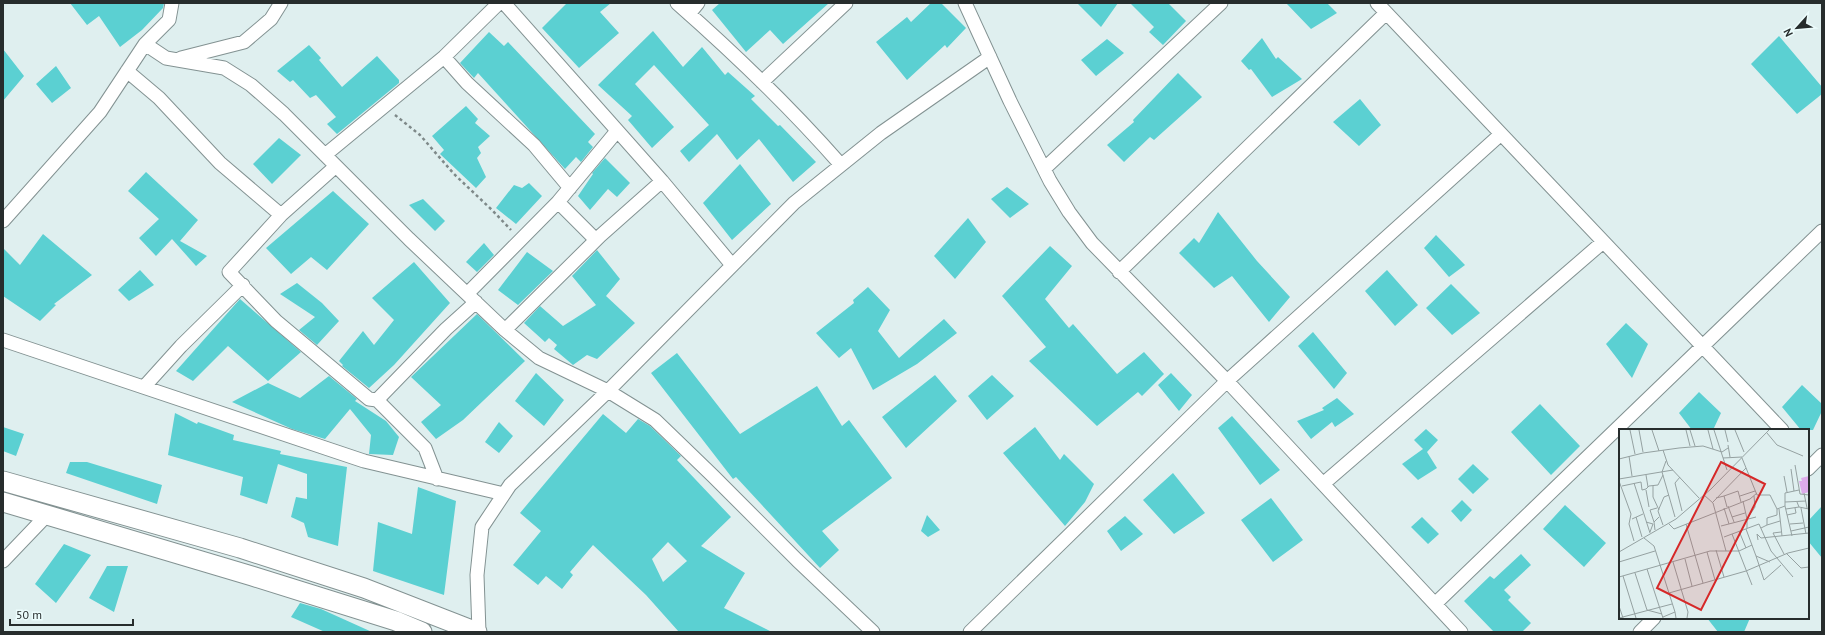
<svg xmlns="http://www.w3.org/2000/svg" width="1825" height="635" font-family="'PT Sans',sans-serif">
	<style>
		.building { fill: #5bd0d2; fill-rule: evenodd }
		.lines { fill: none; stroke-linecap: round; stroke-linejoin: round }
		.minor-casing { stroke: #839292; stroke-width: 15 }
		.secondary-casing { stroke: #839292; stroke-width: 21 }
		.path { stroke: #7e8989; stroke-width: 2.5; stroke-dasharray: 3 3; stroke-linecap: butt }
		.minor { stroke: #fff; stroke-width: 13 }
		.secondary { stroke: #fff; stroke-width: 19 }
		.inset-road { fill: none; stroke: #95a1a1; stroke-width: 1 }
		.view { fill: #d62828; fill-opacity: 0.15; stroke: #d62828; stroke-width: 2 }
		.inset-edge { fill: none; stroke: #272d2d; stroke-width: 2 }
	</style>
	<rect width="100%" height="100%" fill="#dfefef"/>
	<path class="building" d="M70,3h94l-1,5 -21,22 -22,17 -21,-31 -12,9z
		M567,3h44l-11,9 19,21 -40,35 -37,-40z
		M720,3h109l-46,41 -13,-14 -24,22 -34,-42z
		M931,3h10l25,25 -19,20 -2,-3 -38,35 -31,-38 31,-25 4,5z
		M1077,3h41l-17,24z
		M1130,3h38l18,18 -23,24 -14,-13 5,-5z
		M1286,3h41l10,10 -26,16z
		M653,31l30,36 19,-20 23,28 3,-3 27,24 -4,3 27,27 2,-1 36,37 -23,20 -34,-43 -22,21 -20,-26 -28,28 -9,-11 29,-26 -55,-60 -19,19 39,43 -22,21 -24,-28 4,-4 -34,-31z
		M489,32l15,14 4,-4 87,92 -7,8 5,5 -12,15 -5,-5 -11,12 -87,-96 -4,5 -14,-15z
		M1779,36l43,51v7l-25,20 -46,-50z
		M1262,38l14,21 2,-2 24,22 -30,18 -21,-28 -2,1 -8,-9z
		M1107,39l17,14 -28,23 -15,-16z
		M309,45l12,13 -2,2 23,27 35,-31 22,24v3l-62,51 -10,-10 9,-7 -20,-22 -6,3 -17,-18 -3,2 -13,-11z
		M3,49l21,27 -21,25z
		M56,66l15,22 -19,15 -16,-19z
		M1178,73l24,24 -48,43 -4,-3 -26,25 -17,-17 27,-23 -1,-2z
		M1360,99l21,26 -22,21 -26,-24z
		M466,106l12,13 -3,4 15,13 -12,11 3,6 -4,5 9,19 -10,11 -36,-34 4,-4 -12,-14z
		M279,138l22,17 -29,29 -19,-20z
		M605,158l25,25 -13,14 -9,-8 -18,21 -12,-14 15,-22 -1,-1z
		M740,164l31,40 -39,36 -29,-37z
		M146,172l52,48 -18,21 27,15 -11,10 -24,-27 -16,17 -17,-18 20,-19 -31,-28z
		M529,183l13,13 -26,28 -20,-16 18,-23 8,3z
		M1007,187l22,17 -19,14 -19,-19z
		M333,191l36,33 -42,46 -16,-13 -20,17 -25,-26z
		M423,199l22,22 -10,10 -26,-26z
		M1218,212l39,49 33,36 -21,25 -37,-46 -18,12 -35,-35 15,-15 5,5z
		M968,218l18,24 -31,37 -21,-23z
		M43,234l49,41 -38,29 2,1 -16,16 -37,-25v-48l17,17z
		M1436,235l29,30 -16,12 -25,-29z
		M484,243l10,12 -17,17 -11,-10z
		M1050,246l22,20 -27,33 24,29 4,-4 44,50 27,-22 20,22 -22,22 -4,-4 -41,34 -68,-65 17,-14 -44,-51z
		M597,250l23,29 -14,17 29,27 -38,36 -10,-4 -14,10 -19,-16 3,-4 -8,-7 -4,4 -21,-19 16,-17 23,20 33,-21 -24,-29z
		M527,252l26,19 -35,34 -20,-15z
		M414,262l36,41 -56,62 -25,23 -27,-22 1,-1 -4,-4 24,-30 11,14 20,-25 -22,-22z
		M140,270l14,15 -25,16 -11,-11z
		M1387,270l31,35 -23,21 -30,-35z
		M297,283l25,20 17,18 -22,24 -18,-15 16,-13 -35,-23z
		M1451,284l29,29 -28,22 -26,-27z
		M868,287l22,23 -12,21 21,27 45,-39 13,14 -40,31 -44,26 -22,-42 -12,10 -23,-25 38,-30 -1,-3z
		M240,299l61,53 -33,29 -40,-35 -35,35 -17,-10z
		M477,314l48,47 -62,59 -27,19 -15,-17 20,-17 -30,-28z
		M1626,323l22,21 -16,34 -26,-34z
		M1313,332l34,41 -13,16 -36,-43z
		M677,353l63,81 77,-48 25,40 7,-6 43,58 -70,53 17,19 -19,18 -84,-91 -3,2 -82,-106z
		M536,373l28,27 -20,26 -29,-25z
		M1171,373l21,22 -13,16 -21,-26z
		M935,375l22,26 -51,47 -24,-31z
		M992,375l22,21 -27,24 -19,-24z
		M329,376l28,23 -2,2 31,20 13,16 -6,18 -24,-1 2,-19 -21,-26 -25,30 -33,-10 -60,-27 36,-19 32,15z
		M1802,385l20,19v7l-9,19h-12l-19,-23z
		M1699,392l22,21 -8,17h-21l-13,-17z
		M1337,398l17,16 -19,13 -3,-5 -21,17 -14,-18 27,-11 -2,-2z
		M1540,404l40,42 -29,29 -40,-43z
		M175,413l22,11 1,-2 36,13 -1,5 48,11 -1,3 67,13 -9,79 -30,-9 -4,-14 -13,-6 5,-20 11,2v-25l-29,-10 -11,40 -27,-9 3,-18 -75,-22z
		M603,414l23,19 12,-14 12,7 31,30 -4,4 54,57 -30,29 44,27 -21,35 48,24h-93l-33,-37 -53,-50 -23,27 3,3 -11,14 -16,-13 -8,9 -25,-20 28,-34 -21,-18zM668,542l19,19 -24,21 -11,-23z
		M1232,416l48,54 -20,15 -42,-57z
		M499,422l14,14 -14,17 -14,-11z
		M3,427l21,7 -8,22 -13,-5z
		M1035,427l25,33 4,-6 30,30 -9,18 -20,24 -62,-73z
		M1426,429l12,11 -11,12 10,16 -19,12 -16,-16 21,-15 -9,-9z
		M70,462h17l75,23 -5,19 -91,-31z
		M1473,464l16,15 -16,15 -15,-15z
		M1173,473l32,40 -31,21 -31,-34z
		M418,487l38,14 -12,94 -71,-24 5,-49 34,12z
		M1271,498l32,42 -30,22 -32,-42z
		M1462,500l10,10 -11,12 -10,-11z
		M1565,505l41,38 -22,24 -41,-38z
		M1822,506v52l-14,-17v-20z
		M927,515l13,15 -12,7 -7,-6z
		M1125,516l18,18 -22,17 -14,-20z
		M1422,517l17,17 -11,10 -17,-17z
		M64,544l27,11 -35,48 -21,-19z
		M1521,554l10,11 -27,25 7,7 -3,3 23,23 -9,9h-28l-30,-31 26,-25 4,3z
		M107,566h21l-14,46 -25,-14z
		M300,603l21,6 51,23h-47l-34,-15z
		M1707,618h43l-6,14h-26z"/>
	<g class="lines">
		<defs>
			<path id="minor" d="M504,3l158,178 70,84
				M677,3c58,51 113,104 164,162
				M965,3l45,98 40,80 19,31 23,31 135,138 234,251
				M1377,3l405,427
				M689,14l9,-11
				M145,44l21,14 58,10 27,17 33,29 125,125 96,91 34,28 69,33 47,29 58,56 84,84 76,72
				M444,57l23,26 67,62 36,43
				M181,58l63,-16 27,-23 10,-16
				M127,71l32,27 61,65 61,52
				M762,82l84,-79
				M325,155l119,-98 55,-54
				M336,166l-55,49 -52,57 47,49 93,78 8,1
				M1044,169l177,-166
				M558,202l38,38
				M3,221l97,-109 45,-68 24,-24 3,-17
				M1119,272l267,-259
				M467,294l91,-92 59,-71
				M505,330l95,-94 62,-55
				M3,340l361,121 140,33
				M144,387l37,-41 62,-61
				M1808,469l14,-14
				M437,479l-12,-31 -48,-48 69,-71 30,-27
				M1323,484l280,-242
				M3,561l44,-46
				M1435,604l387,-373
				M479,632l-2,-57 5,-48 28,-42 98,-94 186,-188 87,-70 109,-76
				M970,632l257,-251 274,-247
				M1640,632l14,-14"/>
			<path id="secondary" d="M3,481l237,67 124,40 113,44
				M3,502l249,74 144,45 26,11"/>
		</defs>
		<use href="#minor" class="minor-casing"/>
		<use href="#secondary" class="secondary-casing"/>
		<path class="path" d="M395,115l25,20 34,39 39,37 18,19"/>
		<use href="#minor" class="minor"/>
		<use href="#secondary" class="secondary"/>
	</g>
	<g transform="translate(1619 429)">
		<rect width="190" height="190" fill="#dfefef"/>
		<path d="M190,47v16l-7,2 -3,-13h3l-1,-3z" fill="#ddaceb"/>
		<path class="inset-road" d="M11,1l5,24M20,1l4,22M33,1l7,21M67,1l4,16M71,1l5,16M89,1l5,19M95,1l13,40M106,1l3,12M116,1l9,22M148,4l10,12 26,11M109,16l2,12M44,21l5,15 31,33M10,27l3,20M104,29l19,-1M123,29l15,37h13l7,14 8,-3M0,30l24,-6 36,-5 24,-2 19,6 6,-4M47,32l-4,11 13,45M176,36l5,29 9,1M172,40l3,22M27,46l2,12M165,47l3,16M61,48l-5,6 7,28M0,50l54,-9M0,52l12,33 -2,10 5,17M15,54l16,50M3,57l19,-4 1,8 4,-1 3,-3 9,-1 5,-10M34,57v11l6,13M27,61l3,17M185,64l3,15M85,66l9,8 13,48M105,67l14,-5 3,11M121,67l15,-5M97,69l8,-2 3,11M124,72l4,18M94,73l33,-34M166,73l21,-1M178,73l2,5 10,2M109,77l6,16M105,79l5,16M182,79l5,26M160,80l3,27M167,80l13,-2M168,86l9,-2 -1,-5M17,88l6,20M113,88l13,-4M13,90l11,-5M27,93l7,2 -3,8M35,93l-4,-12 7,-2M50,95l5,5 76,-30 7,-6M67,95l17,59M171,95l13,-1M44,96l-5,-14 6,-14 5,-2M148,96l13,-4M102,97l35,-9M128,99v-9l8,-12 -1,-11M142,99l6,-3v-7l10,-3v-6M127,100l10,27 14,6M36,101l-1,-8 5,-5M120,102l7,17M172,102l18,-4M162,103l-8,1 11,21M113,105l20,51M173,107l-7,-30v-13l14,-3M105,108l35,-13 12,27 22,26M25,109l10,8 21,66M139,111l-1,-6 4,4 48,-5M97,121l8,27M0,123l57,-33 35,-30 58,-59M88,123l8,28M167,124l15,15 8,-1M137,127l8,24 17,-15M66,130l7,27M0,133l36,-11M54,133l15,50 -1,6M28,140l16,49M16,144l12,37 15,4M4,147l13,42M0,148l91,-26h29l13,-6M50,164l77,-22 42,-18 21,-5M0,177l4,12M44,188l12,-5 1,6M0,189l53,-14"/>
		<path class="view" d="M102,33l44,22 -64,126 -44,-22z"/>
		<rect width="190" height="190" class="inset-edge"/>
	</g>
	<rect width="1825" height="635" fill="none" stroke="#272d2d" stroke-width="8"/>
	<g transform="translate(1797 28) rotate(243)" stroke="#ecfcfc" stroke-width="3" paint-order="stroke">
	<path d="M0-3L7 15L0 10L-7 15Z" fill="#272d2d"/>
	<text y="-6" font-size="11" font-weight="bold" text-anchor="middle" fill="#272d2d">N</text>
	</g>
	<path d="M10 619v6h123v-6" fill="none" stroke="#272d2d" stroke-width="2"/>
	<text x="16" y="619" font-size="12" fill="#272d2d" stroke="#ecfcfc" stroke-width="3" paint-order="stroke">50 m</text>
</svg>
